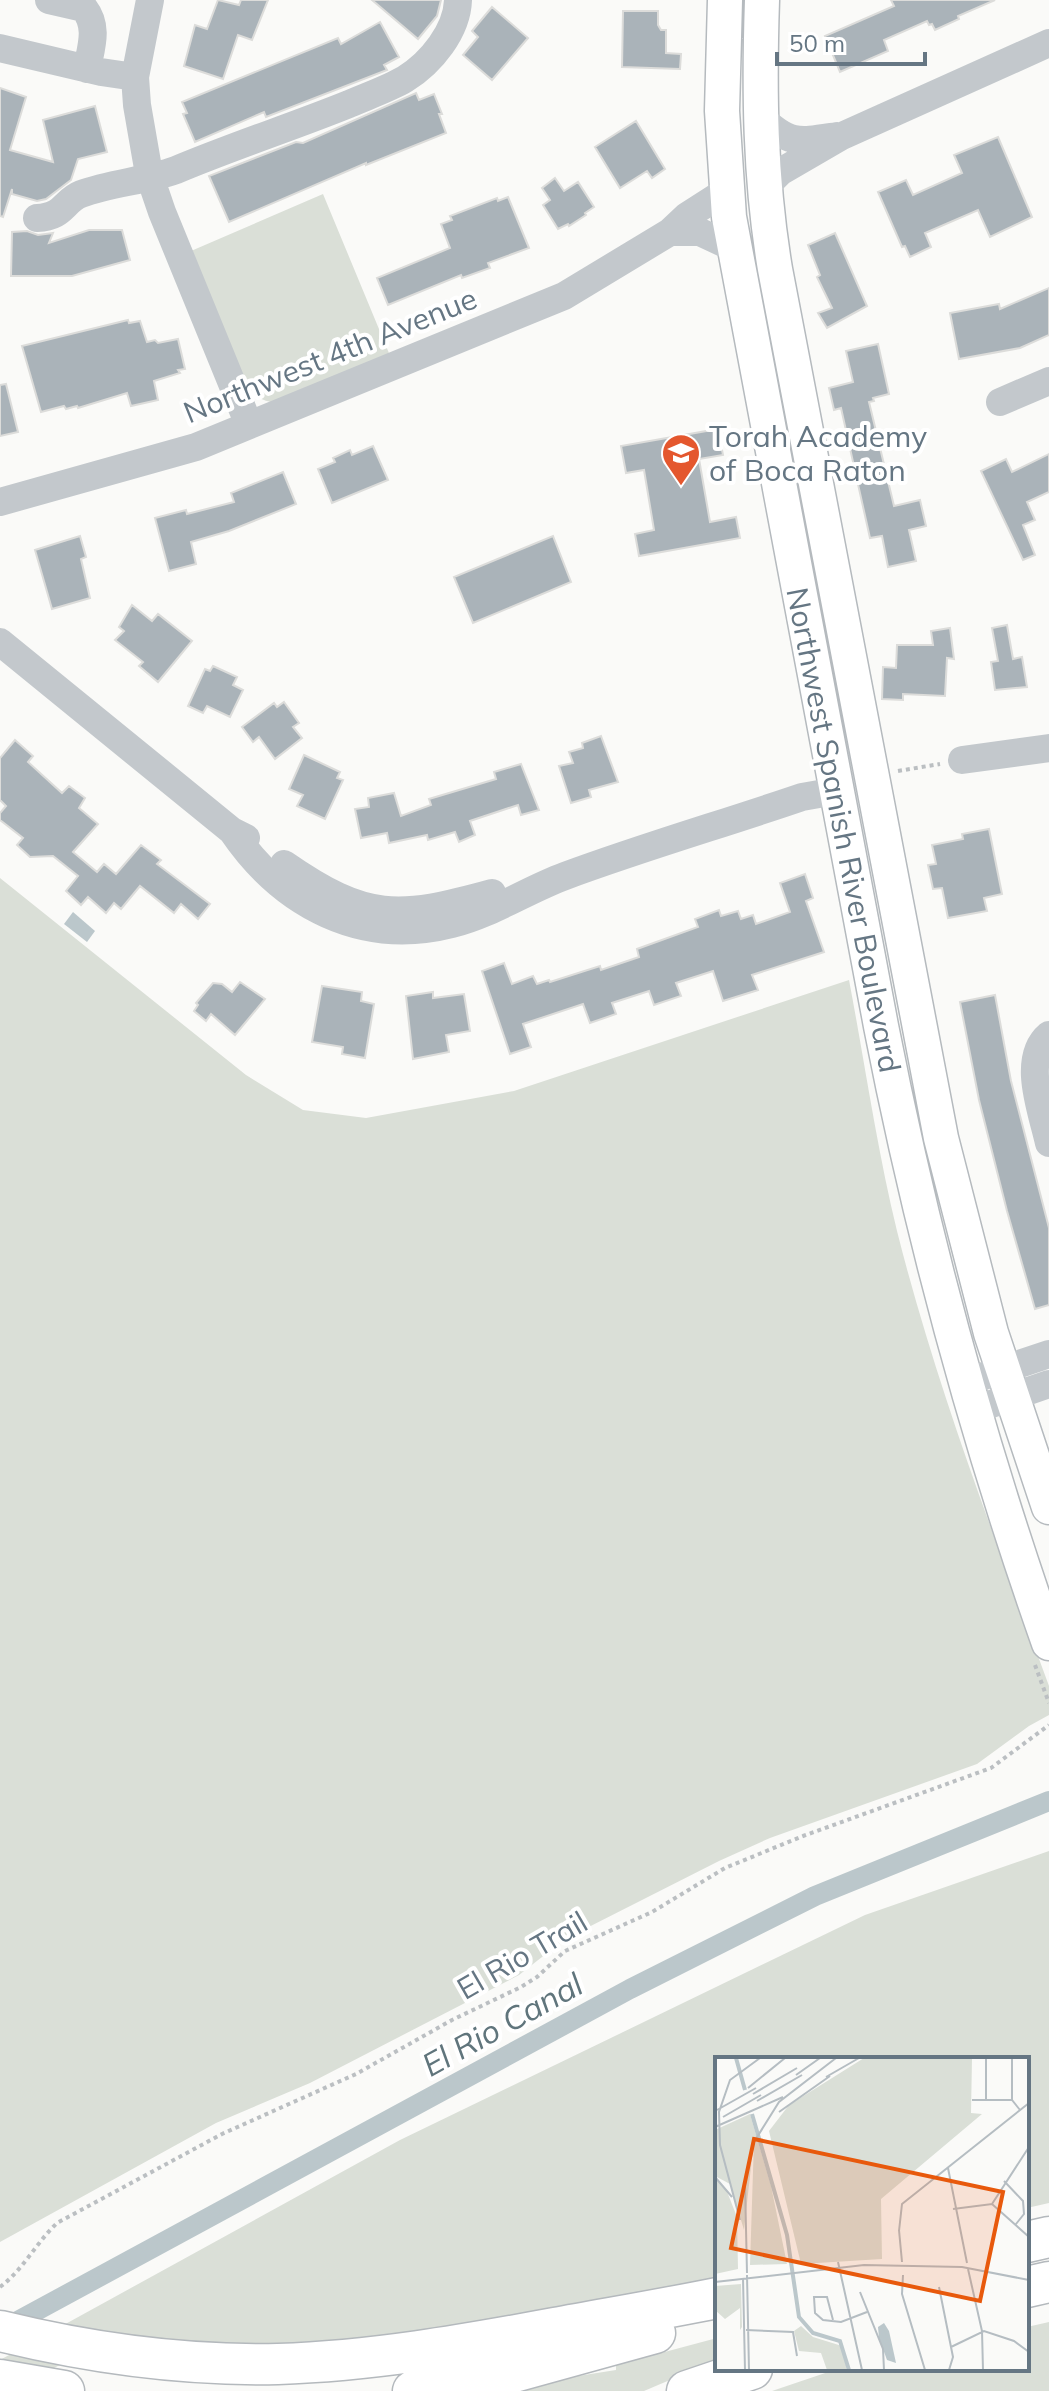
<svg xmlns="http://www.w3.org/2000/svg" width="1049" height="2391" font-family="Mulish,sans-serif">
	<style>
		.green { fill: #dadfd7 }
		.water { fill: #bbc7cb }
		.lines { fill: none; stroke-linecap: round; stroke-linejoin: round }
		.canal { stroke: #bbc7cb; stroke-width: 20 }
		.building { fill: #aab3b9; stroke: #dcdcda; stroke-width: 2 }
		.major-casing { stroke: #b5babe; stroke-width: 37 }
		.highway-casing { stroke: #b4b9bd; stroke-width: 43 }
		.path { stroke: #bbbfc2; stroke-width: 4; stroke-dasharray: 4 4; stroke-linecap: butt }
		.minor { stroke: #c3c8cc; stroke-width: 28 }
		.major { stroke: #fff; stroke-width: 34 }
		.highway { stroke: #fff; stroke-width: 40 }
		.labels { text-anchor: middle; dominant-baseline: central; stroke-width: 8; stroke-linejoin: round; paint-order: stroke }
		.street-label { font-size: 30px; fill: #657683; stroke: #fff }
		.poi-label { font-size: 30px; fill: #657683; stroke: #fff; text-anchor: start }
		.water-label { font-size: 32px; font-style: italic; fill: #60757c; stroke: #fff }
		.inset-river { fill: none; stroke: #bbc7cb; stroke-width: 4 }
		.inset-road { fill: none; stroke: #b5bdc2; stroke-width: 2 }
		.view { fill: #e8590c; fill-opacity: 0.15; stroke: #e8590c; stroke-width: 4 }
		.inset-edge { fill: none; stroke: #657683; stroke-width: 4 }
	</style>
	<rect width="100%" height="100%" fill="#fafaf8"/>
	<path class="green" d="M323,194l68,164 -120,44c-11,-2 -17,-7 -24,-16l-56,-135z
		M0,878l246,197 57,35 63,8 148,-27 335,-111c16,84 28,169 48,251 39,155 97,305 152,455v29l-20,11 -52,38 -207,74 -51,23 -154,78 -46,36 -209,108 -94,40 -216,119z
		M1049,1851v352l-22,5v-149h-310v220l-190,41 -251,30 -161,-12 -108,53h-7v-31l400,-220 465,-225z
		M1049,2322v69h-277l65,-22h190v-42z
		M717,2338v22l-73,31h-123l57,-15 38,-6v-5z"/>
	<path class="water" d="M73,912l22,19 -8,11 -23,-18z"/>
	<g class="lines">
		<path class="canal" d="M3,2329l627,-340 185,-93 234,-95"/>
	</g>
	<path class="building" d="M218,0l21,5 2,-5h27l-16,40 -14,-5 -15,44 -39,-13 11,-41 12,4z
		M372,0h69l-4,16 -19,23z
		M891,0h104l-37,16 1,3 -24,11 -3,-6 -3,1 -2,-4 -43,19 4,11 -48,21 -15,-36 69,-30z
		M492,7l36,31 -36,42 -29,-25 15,-18 -6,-6z
		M623,11h35v14l3,5h5v23l15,1 -1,15 -58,-2z
		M380,22l19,35 -15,8 3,5 -121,47 -2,-5 -69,30 -12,-28 4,-1 -5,-11 156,-64 3,6z
		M0,88l26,9 -16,53 43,12 -10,-42 52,-14 12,46 -29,7 -7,21 -25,19 -9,2 -25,-7v-5l-9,28 -3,-1z
		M416,93l3,7 15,-6 8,20h-3l7,19 -80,32v-2l-137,59 -20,-46 87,-34 7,1z
		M636,121l29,48 -13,9 -5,-7 -27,17 -25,-41z
		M998,137l34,80 -42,20 -12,-27 -53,23 6,14 -21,10 -5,-11 -3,1 -24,-55 28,-12 7,15 49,-22 -8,-18z
		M555,178l9,13 14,-9 16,25 -9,6 1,2 -17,11 -1,-2 -10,5 -15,-24 7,-5 -8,-12z
		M508,197l21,51 -41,15 2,5 -28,10 -1,-3 -73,30 -11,-27 73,-30 -9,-24 11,-4 -2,-4 47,-18 1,3z
		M89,230h33l8,30 -58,16h-61l1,-44 15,-1 11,4 15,-2 -4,10z
		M835,233l32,73 -40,22 -9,-15 14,-5 -15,-31 3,-2 -12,-30z
		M1049,288v47l-29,13 -61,11 -9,-46 49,-9 1,5z
		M128,320l1,3 11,-2 7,21 8,-2 3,3 20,-4 7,30 -7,1 2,3 -26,8 4,19 -27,6 -4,-13 -49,15 -1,-2 -11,3 -2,-3 -23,6 -19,-66z
		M878,344l11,50 -16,4 1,3 -5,1 25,104 26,-6 6,26 -17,4 7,31 -28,6 -6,-31 -12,2 -29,-130 -7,2 -5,-22 24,-6 -7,-31z
		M6,384l12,48 -18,4v-51z
		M718,429l5,26 -24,4 11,63 26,-5 4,21 -101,18 -4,-22 19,-4 -10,-60 -18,3 -5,-27z
		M373,446l15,34 -56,23 -14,-34 17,-7 -2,-4 17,-8 2,5z
		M1049,454v38l-22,10 8,18 -12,5 12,30 -12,5 -42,-89 25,-12 6,13z
		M283,472l13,32 -67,27 -38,11 5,22 -27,7 -14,-53 31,-8 1,4 47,-12 -3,-9z
		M80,536l6,21 -5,2 9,39 -38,11 -17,-59z
		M553,536l18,46 -98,41 -19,-46z
		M132,605l20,16 6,-7 34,27 -34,41 -19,-16 4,-4 -28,-22 9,-9 -5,-4z
		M1007,625l6,34 9,-2 5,30 -32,3 -4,-28 7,-1 -6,-33z
		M950,628l4,31 -7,-1 -2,38 -42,-2v6l-21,-1 1,-32 13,1 1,-23h36l-2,-14z
		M213,666l24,11 -4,8 10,5 -13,27 -23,-11 -4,7 -15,-7 17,-37 5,2z
		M284,702l15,21 -6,4 9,11 -27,21 -16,-22 -6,5 -11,-15 32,-24 3,4z
		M601,736l17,46 -29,8 2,7 -20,6 -12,-37 14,-3 -4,-11 14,-4 -1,-5z
		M15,740l18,16 -5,6 34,31 7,-7 16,12 -6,10 19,16 -25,28 24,20 7,-8 12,10 25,-29 20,15 -4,4 53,40 -12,15 -17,-15 -7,9 -34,-27 -19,23 -7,-6 -8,10 -18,-16 -7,8 -15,-14 12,-15 -25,-20 -23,1 -13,-12 6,-7 -23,-18v-7l6,-7 -6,-6v-42z
		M304,755l36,17 -3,6 6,2 -18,39 -28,-13 6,-11 -14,-6z
		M521,764l18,46 -18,5 -3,-10 -48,16 5,14 -16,7 -4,-10 -27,8 -1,-5 -38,8 -2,-10 -26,5 -6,-29 14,-2 -1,-9 26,-5 7,23 30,-11 -2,-6 67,-20 -2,-7z
		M989,829l13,65 -18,4 3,13 -39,7 -6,-30 -9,1 -5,-24 8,-1 -4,-19 31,-6 -1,-5z
		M805,874l8,24 -7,3 18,51 -72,23 6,15 -35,11 -10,-30 -37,12 5,13 -27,9 -5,-14 -37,12 4,11 -26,9 -7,-19 -60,20 8,23 -21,7 -28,-83 22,-8 8,21 21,-8 4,8 12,-4 1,2 50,-16 1,4 38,-13 -2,-8 61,-22 -3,-8 24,-9 2,6 17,-5 3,8 12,-4 3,9 34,-12 -10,-29z
		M240,982l25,17 -30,36 -24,-21 -5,7 -12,-10 4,-6 -2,-2 17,-20 9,1 10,8z
		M322,986l40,6 -1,9 13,3 -9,54 -23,-4 1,-7 -31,-5z
		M433,992v6l31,-4 6,37 -24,4 3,17 -36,7 -7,-63z
		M995,995l16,86 38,147v77l-14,4 -28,-98 -28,-111 -19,-98z"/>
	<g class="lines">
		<defs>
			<path id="major" d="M725,0l-3,111 7,106 152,809c41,210 97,416 168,617
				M762,0c-3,90 -2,180 13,269l166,869 50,195 58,174"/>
			<path id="highway" d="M1027,2242l22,-5
				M1027,2287l22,-5
				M0,2331c90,22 185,35 278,33 93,-3 185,-19 277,-36 54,-10 108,-19 162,-30
				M0,2380l64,11
				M413,2391l90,-16 152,-42
				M687,2391l65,-22"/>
		</defs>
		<use href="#major" class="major-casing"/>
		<use href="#highway" class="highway-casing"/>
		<path class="path" d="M898,771l42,-7
			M1035,1665l14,38
			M0,2287c23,-17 36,-44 57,-64l165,-89 134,-60 96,-54 69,-33 16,-10 28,-26 87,-39 73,-44 78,-32 188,-68 58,-43"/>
		<path class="minor" d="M49,0l35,8c15,19 7,39 3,61
			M150,0l-15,77 2,28 12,69 13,38 87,213
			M0,48l101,24 34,5
			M760,117c30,28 38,25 77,19
			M764,188l16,-16 62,-36 207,-93
			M37,218c27,-1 26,-17 44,-24 30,-11 64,-13 95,-24 57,-24 116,-43 173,-66 18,-8 39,-15 56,-25 26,-16 52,-48 53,-79
			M670,232h30l34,16
			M1000,402l49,-21
			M0,502l196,-55 368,-151 106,-64 17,-16 39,-25
			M0,642l232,189 14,7
			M962,760l87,-12
			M232,831c51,75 130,116 220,93 40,-10 75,-34 113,-48 78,-29 158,-52 237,-79l34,-6
			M284,864c82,57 114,55 208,29
			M1049,1035c-28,24 -7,76 0,108
			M966,1382l83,-28
			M974,1410l75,-26"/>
		<use href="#major" class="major"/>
		<use href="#highway" class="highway"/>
	</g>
	<defs>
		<symbol id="school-pin" viewBox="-11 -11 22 30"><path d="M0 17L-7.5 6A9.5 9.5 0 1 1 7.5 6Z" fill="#e4572e" stroke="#fff"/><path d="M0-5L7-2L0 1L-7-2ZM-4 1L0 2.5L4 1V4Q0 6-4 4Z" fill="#fff"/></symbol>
	</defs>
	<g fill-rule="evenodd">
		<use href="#school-pin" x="659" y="431" width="44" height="60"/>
	</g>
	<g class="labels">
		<g class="street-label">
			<text transform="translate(330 355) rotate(-22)">Northwest 4th Avenue</text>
			<text transform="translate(844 830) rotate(79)">Northwest Spanish River Boulevard</text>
			<text transform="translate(522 1955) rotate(-30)">El Rio Trail</text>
		</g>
		<g class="poi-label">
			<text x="709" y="436">Torah Academy<tspan x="709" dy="34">of Boca Raton</tspan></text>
		</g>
		<g class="water-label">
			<text transform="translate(502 2024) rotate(-29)">El Rio Canal</text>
		</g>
	</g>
	<g transform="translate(715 2057)">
		<rect width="314" height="314" fill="#fafaf8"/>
		<path d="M149,1h108l-1,55 11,1 -101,85 1,60 -81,5 -32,-133 20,-26zM35,57l21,72 16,78 -37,1 4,-125 -10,90 -14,-46 -15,-8v-46zM0,121l11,11 11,28 1,52 -23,5zM26,227l1,43 -2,3v-22l-15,11 -10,-9v-24zM86,269l12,11 29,9 5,24h-20l-6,-17 -22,-2 -5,-20z" fill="#dadfd7"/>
		<path d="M169,266l5,8 7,32 -9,-3 -8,-22 -1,-11z" fill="#bbc7cb"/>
		<path class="inset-river" d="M21,1l9,32M37,57l35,121 12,82 14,16 27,8 9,29"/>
		<path class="inset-road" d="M271,1v42M297,1v42M81,18l24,-17M111,20l33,-19M33,31l37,-30M38,37l44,-26M257,43h40l8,10M42,44l45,-26M2,53l39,-22M64,55l51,-36M8,60l38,-22M0,70l68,-30M233,111l19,95M0,120l17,20M289,124l19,20 1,13 -8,10M277,147l37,-57M238,152l39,-5 37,33M25,163l-20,-75 -1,-33 11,-32 30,-22M184,173l3,32M184,174l3,-27 127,-101M123,205l24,108M253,212l14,62 1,39M32,216l-2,-89 9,-42 25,-40 57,-44M32,218l2,95M188,218l-1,19 23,76M28,221l2,92M0,225l149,-17 98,2 67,13M224,230l14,70 -4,13M145,235l23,57 1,21M118,263l-6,-23h-13l1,16 8,7 18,2 26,-10M31,273l47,2 4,24M236,290l33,-16 30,10 15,11"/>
		<path class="view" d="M39,82l249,53 -23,109 -249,-53z"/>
		<rect width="314" height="314" class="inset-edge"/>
	</g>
	<path d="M777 52v12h148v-12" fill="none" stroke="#657683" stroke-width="4"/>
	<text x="789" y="52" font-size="24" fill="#657683" stroke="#ffffff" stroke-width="6" paint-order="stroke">50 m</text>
</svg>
